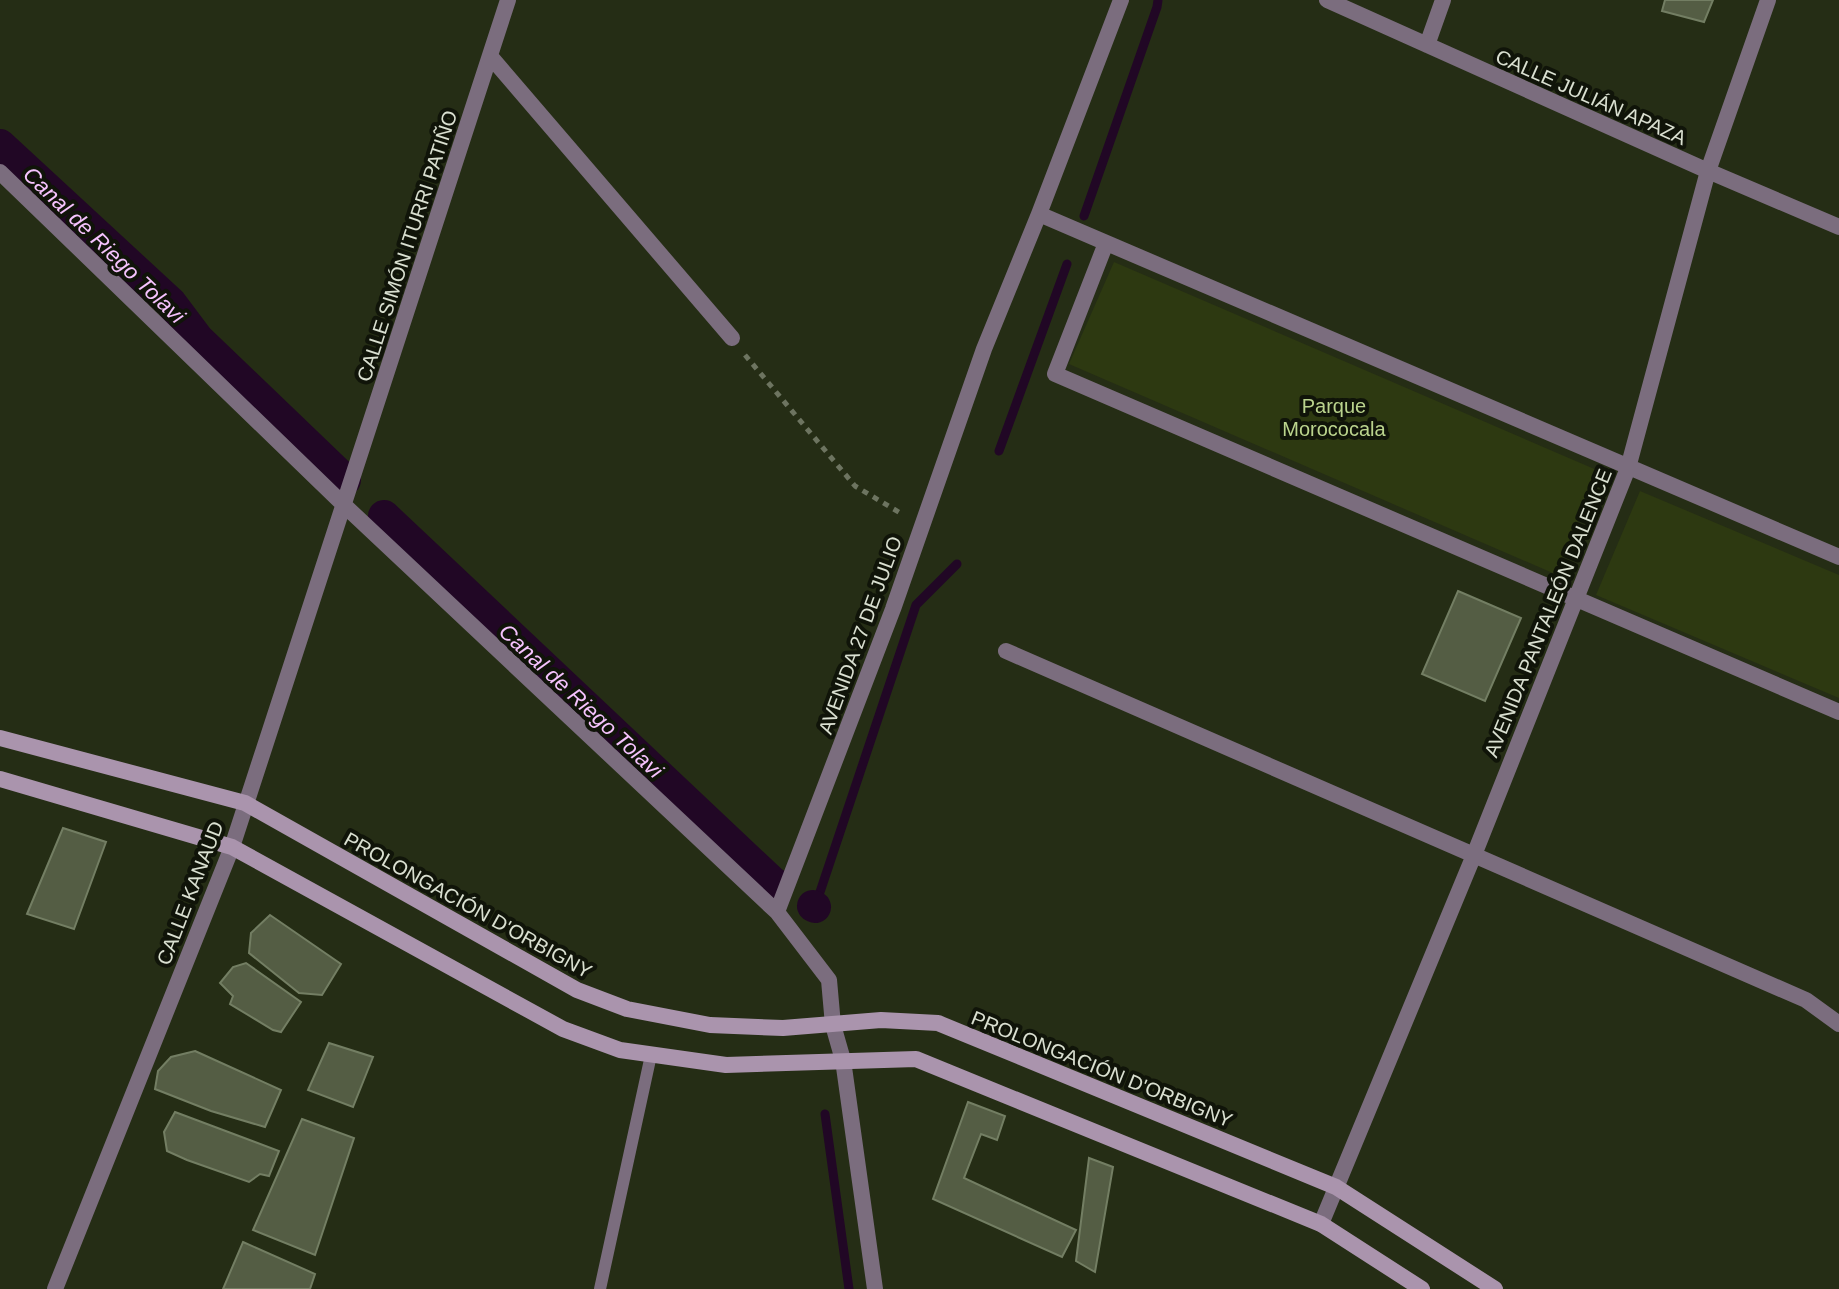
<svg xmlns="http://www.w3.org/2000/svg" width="1839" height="1289" font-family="Helvetica,sans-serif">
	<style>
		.green { fill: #2d3911 }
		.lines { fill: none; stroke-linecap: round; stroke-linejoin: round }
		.stream { stroke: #210725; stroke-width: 9 }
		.canal { stroke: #210725; stroke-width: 32 }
		.building { fill: #545d44; stroke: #737e63; stroke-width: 2 }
		.path { stroke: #6d7460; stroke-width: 5; stroke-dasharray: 6 6; stroke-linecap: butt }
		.service { stroke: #7b6d7e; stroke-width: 12 }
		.minor { stroke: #7b6d7e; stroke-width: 16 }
		.secondary { stroke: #aa94ad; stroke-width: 16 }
		.labels { text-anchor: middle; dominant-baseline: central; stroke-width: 8; stroke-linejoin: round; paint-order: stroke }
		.street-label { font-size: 20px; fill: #dae0d1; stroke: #101409 }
		.park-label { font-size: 20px; fill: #bad38d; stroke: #101409 }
		.water-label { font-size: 22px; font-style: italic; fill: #f6c3fe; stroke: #101409 }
	</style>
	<rect width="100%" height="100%" fill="#252d15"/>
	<path class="green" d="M1114,262l485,209 -44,103 -486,-210z
		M1640,491l199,84v123l-243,-103z"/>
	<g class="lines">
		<path class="stream" d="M1084,216l73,-209 1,-7
			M999,451l68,-187
			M815,907l101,-302 41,-41
			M825,1114l24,175"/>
		<path class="canal" d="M0,145l171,158 27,36 147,141
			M384,516l388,366 5,3
			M813,906l2,1"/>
	</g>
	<path class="building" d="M1665,0h48l-9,22 -42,-11z
		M1458,591l63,27 -36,83 -63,-27z
		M63,828l43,14 -32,87 -47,-15z
		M270,915l71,49 -19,31 -23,-2 -50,-40 2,-20z
		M246,963l55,39 -20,30 -8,-2 -43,-26 3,-8 -13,-13 13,-16z
		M329,1043l44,14 -20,50 -45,-17z
		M195,1051l86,39 -16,37 -54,-16 -56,-22 3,-18 13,-14z
		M968,1102l37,14 -8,24 -16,-6 -17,44 112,52 -14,27 -129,-58z
		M175,1112l104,39 -10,25 -9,-2 -11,8 -62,-22 -20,-9 -3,-19z
		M302,1119l52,19 -39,117 -62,-25z
		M1089,1158l24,9 -18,105 -19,-11z
		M243,1242l72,32 -5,15h-87z"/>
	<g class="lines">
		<path class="path" d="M745,355l110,131 47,28"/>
		<path class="service" d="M600,1289l51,-234"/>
		<path class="minor" d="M1327,0l381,171 131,56
			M1427,45l16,-45
			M490,56l242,282
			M0,172l344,333 433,407
			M1039,214l800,343
			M1106,243l-51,131 784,338
			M1006,651l800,349 33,24
			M1321,1224l153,-369 154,-387 80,-297 60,-171
			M55,1289l177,-442 276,-847
			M875,1289l-32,-229 -10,-35 -4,-45 -52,-68 116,-303 91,-260 55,-135 82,-214"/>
		<path class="secondary" d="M0,738l245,65 332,187 50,19 83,16 73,3 98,-8 57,3 398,164 159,102
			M0,779l232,68 331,182 57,21 106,15 190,-6 405,165 101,65"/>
	</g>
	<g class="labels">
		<g class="street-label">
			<text transform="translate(1591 97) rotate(24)">CALLE JULIÁN APAZA</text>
			<text transform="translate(407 246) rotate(-72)">CALLE SIMÓN ITURRI PATIÑO</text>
			<text transform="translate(1548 613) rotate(-68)">AVENIDA PANTALEÓN DALENCE</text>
			<text transform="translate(860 635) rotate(-70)">AVENIDA 27 DE JULIO</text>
			<text transform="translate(190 893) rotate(-69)">CALLE KANAUD</text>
			<text transform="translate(468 905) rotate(29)">PROLONGACIÓN D'ORBIGNY</text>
			<text transform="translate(1102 1069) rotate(22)">PROLONGACIÓN D'ORBIGNY</text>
		</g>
		<g class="park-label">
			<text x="1334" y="406">Parque<tspan x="1334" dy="23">Morococala</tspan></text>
		</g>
		<g class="water-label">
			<text transform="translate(104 245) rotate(44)">Canal de Riego Tolavi</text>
			<text transform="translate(581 701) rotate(43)">Canal de Riego Tolavi</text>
		</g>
	</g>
</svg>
